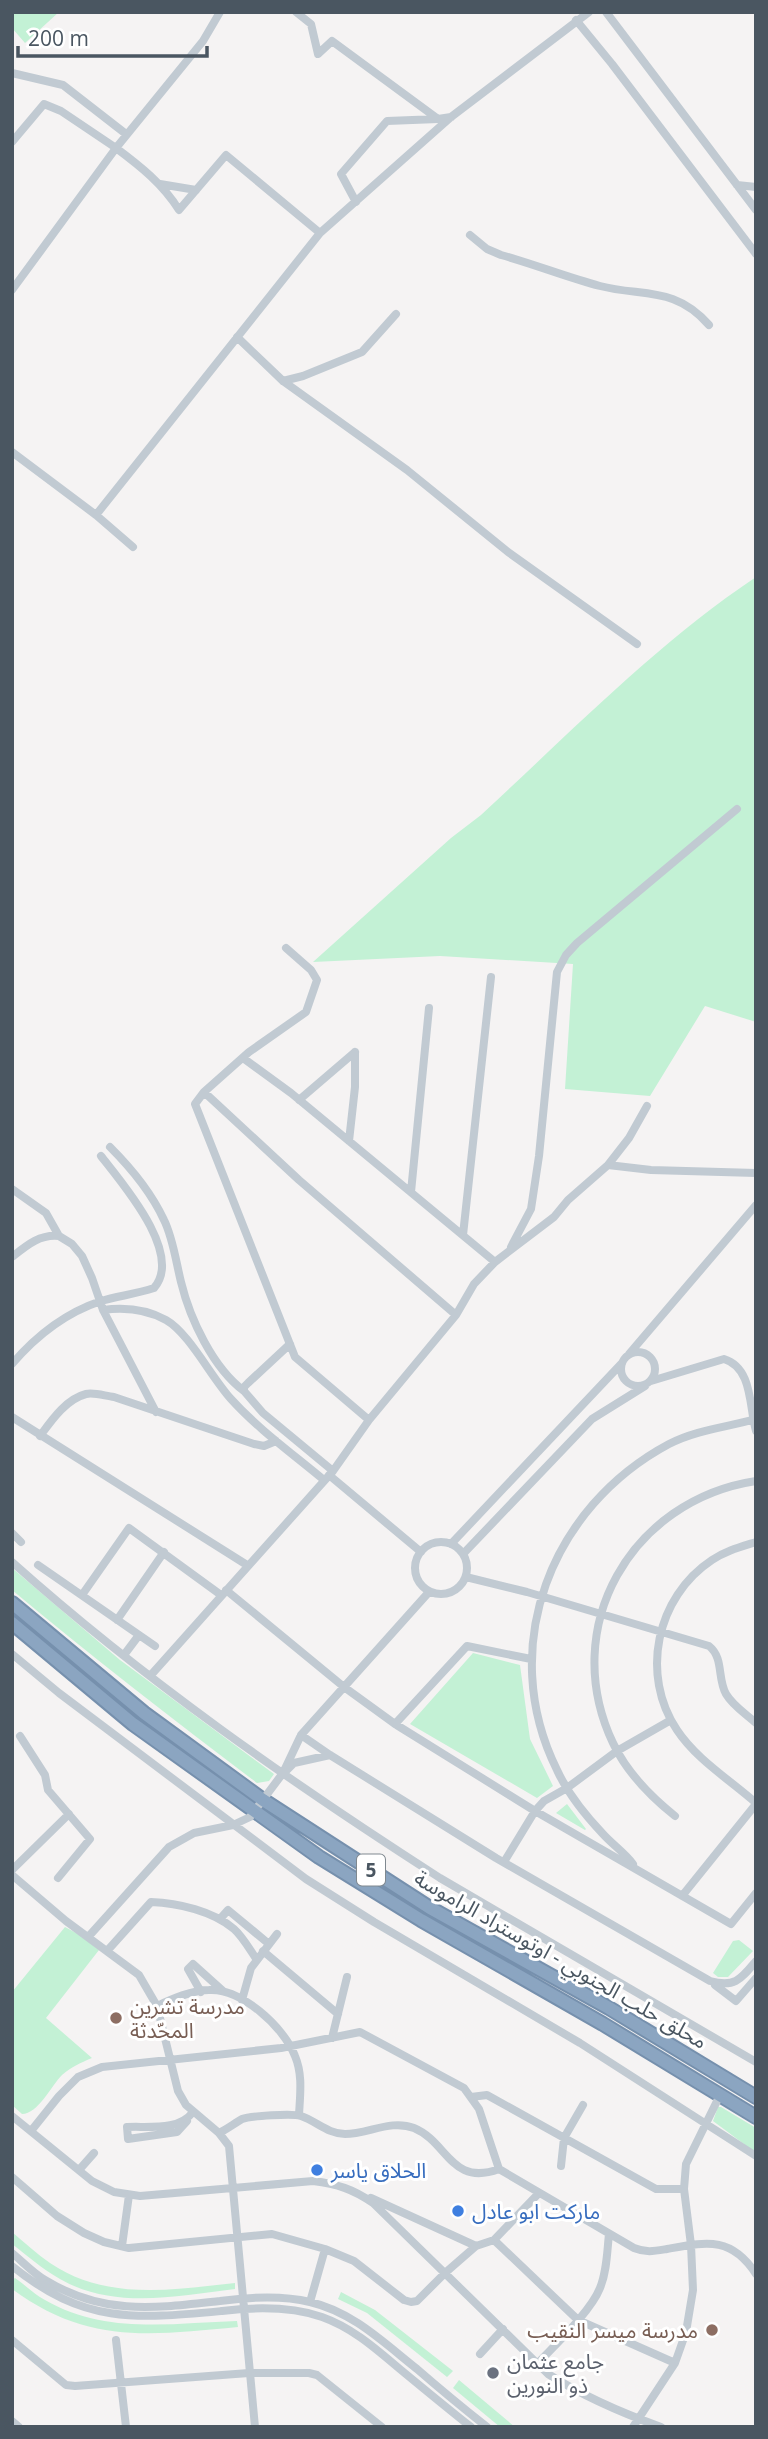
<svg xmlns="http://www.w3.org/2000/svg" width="768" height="2439" font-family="'Open Sans','Noto Sans Arabic',sans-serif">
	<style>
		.green { fill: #c3f1d5 }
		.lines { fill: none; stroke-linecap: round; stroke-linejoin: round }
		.highway-casing { stroke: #7690ad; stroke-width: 16 }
		.minor { stroke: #c1cad2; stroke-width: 8 }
		.highway { stroke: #8ba5c1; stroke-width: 12 }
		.education-dot { fill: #8d6e63; stroke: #fff; stroke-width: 2.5 }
		.shop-dot { fill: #3f7fe0; stroke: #fff; stroke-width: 2.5 }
		.worship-dot { fill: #6b7280; stroke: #fff; stroke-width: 2.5 }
		.labels { text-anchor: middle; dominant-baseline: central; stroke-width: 6; stroke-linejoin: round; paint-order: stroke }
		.shield { fill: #fff; stroke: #808990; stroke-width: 2 }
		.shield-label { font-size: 19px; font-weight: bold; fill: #4a5661 }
		.street-label { font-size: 21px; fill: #4a5661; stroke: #fff }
		.education-label { font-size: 21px; fill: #785e54; stroke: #fff; text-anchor: start }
		.shop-label { font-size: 21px; fill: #366cbe; stroke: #fff; text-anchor: start }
		.worship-label { font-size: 21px; fill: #5b616d; stroke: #fff; text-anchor: start }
	</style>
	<rect width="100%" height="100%" fill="#f5f3f3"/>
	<path class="green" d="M12,12h47l-34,31 -13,-15z
		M756,577v445l-51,-16 -55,90 -85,-7 8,-125 -133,-8 -127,6 138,-124 30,-23c89,-82 175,-171 275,-238z
		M12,1568l108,92 154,114 -5,7 -12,2c-83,-63 -165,-126 -245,-193z
		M473,1653l47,12 10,74 23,47 -16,12 -127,-74z
		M567,1804l19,25 -1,1 -29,-17z
		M65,1927l15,8 19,15 -53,68 46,40c-12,5 -21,9 -30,17 -11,11 -24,39 -40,39l-10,-9v-113z
		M739,1940l14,11 -25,26h-10l-5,-4 20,-32z
		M718,2107h3l35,21v25l-43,-32z
		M12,2232c13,11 25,22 38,31 56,38 122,27 185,20v6c-58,7 -121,21 -175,-10 -18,-10 -32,-23 -48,-35z
		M15,2278c10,7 19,16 30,22 61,35 126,23 192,21l1,6c-88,8 -150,18 -226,-38v-9z
		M341,2292l34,18 78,61 -6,6 -80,-64 -29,-14z
		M459,2380l56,47h-15l-47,-39z"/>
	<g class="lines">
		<defs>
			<path id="highway" d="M12,1603l132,110 119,87 167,108 179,100 147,89
				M12,1623l121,101 186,133 102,63 182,104 153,93"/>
		</defs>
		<use href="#highway" class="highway-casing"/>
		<path class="minor" d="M220,12l-17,29 -87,107c24,18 47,36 63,62l47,-55 94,78
			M296,12l15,12 7,30 14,-13 106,78 13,-2
			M606,12l150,198
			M576,20l36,44 144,190
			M12,73l51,12 63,49
			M12,142l32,-38 17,7 55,37 -104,142
			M160,184l36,6
			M737,185l19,2
			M356,202l-15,-28 46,-53 51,-2
			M470,235l17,14 14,6c33,9 65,22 99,31 43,11 75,0 109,39
			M237,337l46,44 124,89 101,82 129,92
			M283,381l20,-5 59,-24 34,-38
			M12,452l84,63 37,32
			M96,515l224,-282 131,-116 138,-105
			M286,948l25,22 6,10 -11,32 -57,40 -45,40 -9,12 100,253 74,63
			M243,1058l48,35 204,169
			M204,1092l95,88 157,135
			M299,1100l56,-48
			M349,1141l6,-54v-35
			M110,1147c20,20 42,47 54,73 9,18 12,42 17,62 9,37 32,86 63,109
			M608,1165l43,5 105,3
			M12,1189l34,24 13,23 13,8 10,12 10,22 11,32 53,102
			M411,1192l18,-184
			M463,1235l28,-258
			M511,1247l20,-38 8,-53 18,-184 9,-17 11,-12 160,-134
			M12,1257c15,-12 28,-23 47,-21
			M103,1310c22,-3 43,-1 63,10 23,13 45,57 65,79 27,30 62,55 93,81
			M290,1344l-42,39 -4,4v4l19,22 70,58
			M621 1369a17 17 0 1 1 34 0a17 17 0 1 1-34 0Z
			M629,1354l127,-149
			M12,1364c24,-28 53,-51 89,-63 17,-5 35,-7 53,-13 30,-34 -32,-105 -53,-132
			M651,1381l73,-22c29,9 25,48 32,72
			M12,1417l235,148
			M40,1436c11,-15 26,-37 46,-42 8,-2 19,2 28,3l140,47 10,2 12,-5
			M329,1475l92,77
			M12,1533l9,9
			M415 1568a26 26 0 1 1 52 0a26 26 0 1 1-52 0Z
			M756,1542c-16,5 -31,9 -44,18 -56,37 -72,115 -35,170 19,29 53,50 79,73
			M451,1544l171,-181
			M463,1554l129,-135 53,-33
			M12,1562c132,118 280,221 428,316l316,184
			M38,1565l117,81
			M466,1577l61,15 182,54c15,12 8,32 17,48 7,12 20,20 30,29
			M226,1590l118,97 51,37 140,87 196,113 25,-31
			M82,1595l47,-67 92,67
			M117,1620l47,-68
			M12,1654l47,39 247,186 68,43 206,121 176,113
			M124,1655l15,-20
			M151,1675l182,-204 36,-51 87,-105 18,-31 21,-22 59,-45 14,-17 40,-35 21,-27 18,-32
			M395,1724l72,-78 64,13
			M301,1735l29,20 166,103 214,123c25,7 31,-2 46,-20
			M20,1736l25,39 3,15 42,49 -32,39
			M286,1771l8,-8 36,-8
			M675,1816c-25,-20 -48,-43 -62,-73 -55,-116 18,-243 143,-262
			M504,1862l31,-51 9,-10 23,-13 50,-37 54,-31
			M633,1864c-8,-11 -20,-19 -30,-30 -18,-19 -35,-40 -46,-64 -61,-123 -6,-263 112,-326 27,-14 58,-17 87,-25
			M12,1870l57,-56
			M12,1875l54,46 73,54 18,31 21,85 8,14 33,28 10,13 26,281
			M682,1896l74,-92
			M220,1919l8,-9 41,34
			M89,1936l80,-89 25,-14 39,-8 17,-8 33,-44 18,-38 128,-143
			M107,1951l44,-49c27,1 62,9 83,27 9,8 16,21 23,31
			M263,1951l75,63
			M715,1985l21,16 20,-23
			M201,1992l-13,-23 5,-5 30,27
			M242,2000l9,-32 26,-34
			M157,2006c15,-7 35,-16 52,-16 32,-2 75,37 86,66 8,19 5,39 4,59
			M332,2038l15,-61
			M471,2097l16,-2 169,94h28
			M12,2116l80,65 22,11 26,4 173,-15c24,3 40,8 60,22l175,171c35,22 74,39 113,53
			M187,2121l-10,11 -49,7 -1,-12c22,-1 52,4 66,-15
			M31,2131l28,-35 19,-19 24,-10 179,-19 79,-16 104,56 15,21 20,60
			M219,2133c8,-4 16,-10 23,-14 8,-3 51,-6 59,-3 15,5 27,18 44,18 23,0 46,-15 69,-6 34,14 37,59 85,41l135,79c12,5 21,3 33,1 40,-7 64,-13 89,25
			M561,2166l3,-28 19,-33
			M79,2170l15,-17
			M12,2177l45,39 27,17 20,9 25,6 143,-14 53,15 29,12 50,39 7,2 6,-1 28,-28 31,-27 18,-6 45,-47
			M371,2198l105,48
			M494,2240l84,80 97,43
			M122,2246l7,-51
			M12,2253c11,9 21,20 33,27 59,36 111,28 175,21 30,-4 61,-6 90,1 43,10 74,41 107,67 23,20 46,39 70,58
			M12,2266c72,58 123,53 210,45 33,-4 68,-5 100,6 31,11 54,32 79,53 23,19 46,38 70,57
			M310,2302l15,-53
			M12,2340l54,45 9,1 174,-13h60l8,2 65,52
			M116,2340l10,87
			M480,2354l23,-25
			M538,2363c18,-19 53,-52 62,-75 7,-17 7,-36 9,-54
			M12,2421l7,6
			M633,2427l42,-64 11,-31 7,-42 -2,-45 -7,-56 2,-25 34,-69"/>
		<use href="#highway" class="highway"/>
	</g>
	<g class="education-dot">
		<circle cx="116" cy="2018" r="7"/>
		<circle cx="712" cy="2330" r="7"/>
	</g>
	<g class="shop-dot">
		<circle cx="317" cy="2170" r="7"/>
		<circle cx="458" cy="2211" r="7"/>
	</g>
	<circle class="worship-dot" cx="493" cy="2373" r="7"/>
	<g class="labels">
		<rect class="shield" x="357" y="1854.5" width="28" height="31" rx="5"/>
		<g class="shield-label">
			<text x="371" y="1870">5</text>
		</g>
		<g class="street-label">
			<text transform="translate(561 1959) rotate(30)">محلق حلب الجنوبي - اوتوستراد الراموسة</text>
		</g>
		<g class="education-label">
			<text x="130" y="2006">مدرسة تشرين<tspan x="130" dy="24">المحّدثة</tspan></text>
			<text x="698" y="2330" text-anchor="end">مدرسة ميسر النقيب</text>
		</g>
		<g class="shop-label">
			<text x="331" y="2170">الحلاق ياسر</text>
			<text x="472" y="2211">ماركت ابو عادل</text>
		</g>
		<g class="worship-label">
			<text x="507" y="2361">جامع عثمان<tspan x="507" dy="24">ذو النورين</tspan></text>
		</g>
	</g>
	<rect width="768" height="2439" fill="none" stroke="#4a5661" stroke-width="28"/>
	<path d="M18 46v10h189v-10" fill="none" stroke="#4a5661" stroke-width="3.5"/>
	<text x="28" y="46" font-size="21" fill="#4a5661" stroke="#ffffff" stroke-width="5" paint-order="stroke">200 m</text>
</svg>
